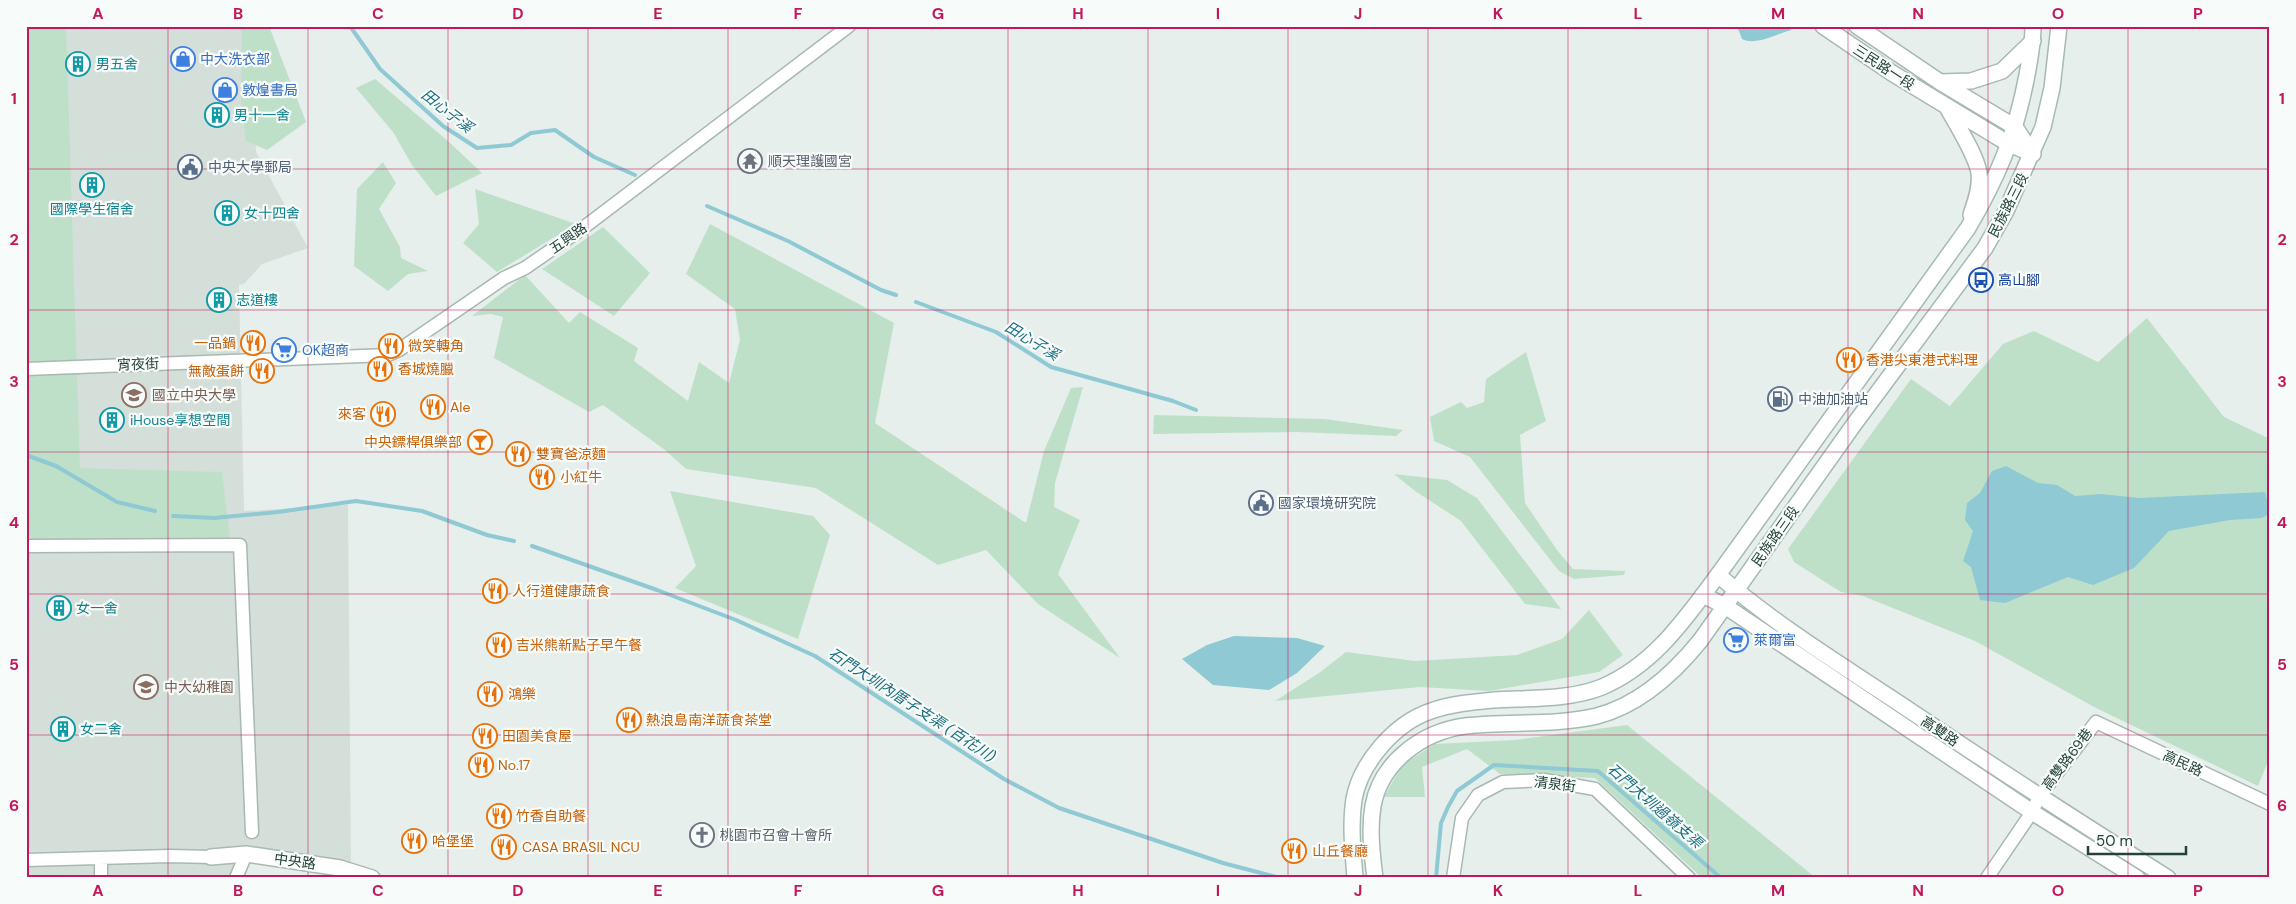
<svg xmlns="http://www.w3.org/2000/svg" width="2296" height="904" font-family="'DM Sans','Noto Sans TC',sans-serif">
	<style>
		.built { fill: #d4dfda }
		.green { fill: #bfe0c8 }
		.water { fill: #8ec9d4 }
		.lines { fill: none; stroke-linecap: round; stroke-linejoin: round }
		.stream { stroke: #8ec9d4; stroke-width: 4 }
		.minor-casing { stroke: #a8b8b2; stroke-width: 15 }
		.tertiary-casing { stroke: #a8b8b2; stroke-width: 18 }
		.secondary-casing { stroke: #a4bbb3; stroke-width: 18 }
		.minor { stroke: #fff; stroke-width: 12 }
		.tertiary { stroke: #fff; stroke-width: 15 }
		.secondary { stroke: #fff; stroke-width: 15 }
		.grid { fill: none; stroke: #c2185b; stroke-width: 1; stroke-opacity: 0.55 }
		.labels { text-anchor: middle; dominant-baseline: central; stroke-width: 4.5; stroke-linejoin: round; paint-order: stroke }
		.shop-label { font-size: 14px; fill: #366cbe; stroke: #f7fbf9; text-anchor: start }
		.culture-label { font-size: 14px; fill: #0d838f; stroke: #f7fbf9; text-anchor: start }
		.street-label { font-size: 14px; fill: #24423a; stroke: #f7fbf9 }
		.worship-label { font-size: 14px; fill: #5b616d; stroke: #f7fbf9; text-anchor: start }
		.service-label { font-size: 14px; fill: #4e5e75; stroke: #f7fbf9; text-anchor: start }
		.transit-label { font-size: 14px; fill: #164399; stroke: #f7fbf9; text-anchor: start }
		.food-label { font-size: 14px; fill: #c56008; stroke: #f7fbf9; text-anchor: start }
		.education-label { font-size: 14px; fill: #785e54; stroke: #f7fbf9; text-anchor: start }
		.water-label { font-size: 15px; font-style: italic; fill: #1c6f80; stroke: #f7fbf9 }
		.neatline { fill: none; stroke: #c2185b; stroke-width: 2 }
		.grid-label { font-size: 16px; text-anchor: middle; font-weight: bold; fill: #c2185b }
	</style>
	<rect width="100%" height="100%" fill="#e6efeb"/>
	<path class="built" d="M26,26h224l6,126 52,96 -46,16 -18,20 -5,1 5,226 104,-6 3,364 -113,-19 -6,28h-206z"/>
	<path class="green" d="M26,26h40l14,442 142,4 9,73 -205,1z
		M242,26h27l37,96 -39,28 -21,-9 -5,-39z
		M375,79l74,63 33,31 -46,23 -24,-31 -19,-33 -37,-44z
		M383,162l13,21 -17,26 21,38 1,11 27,13 -20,3 -20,17 -34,-25 3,-77z
		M475,189l101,35 -79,48 -34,-29 16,-19z
		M710,224l184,99 -19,100 151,100 18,-72 27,-63 12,-1 -28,96 -1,24 26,13 -22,54 62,84 -82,-54 -52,-54 -48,15 -122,-77 -130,-19 -21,-19 -62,-45 -14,7 -95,-54 9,-41 -12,-3 -19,2 53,-41 44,48 11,-11 58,36 -4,13 54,40 11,-39 30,21 11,-43 -5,-31 -49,-35z
		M603,227l47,46 -36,43 -72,-47z
		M2147,318l77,99 46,22v317l-12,30 -162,-78 -121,-67 -112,-45 -22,-4 -47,-30 -6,-13 123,-170 39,27 53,-62 31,-13 64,31z
		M1526,352l20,69 -26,14 5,68 32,47 16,19 52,2 -1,4 -50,4 -15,-8 -89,-114 -36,-16 -4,-24 31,-15 6,6 17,-6 2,-23z
		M1154,415l171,4 78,11 -7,6 -99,-4 -144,2z
		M1394,474l53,6 30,18 84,111 -36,-5 -64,-83 -46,-30z
		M670,491l143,25 17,19 -32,104 -123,-51 21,-22z
		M1589,610l34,45 -24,17 -110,19 -69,-4 -145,14 44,-28 27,-21 69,9 102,-6 45,-16z
		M1627,725l189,153h-114l-107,-100 -95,-4 -33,-25 -45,18 3,30h-41l18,-32 33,-21 80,-4z"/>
	<path class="water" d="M1737,26h48l6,4c-14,4 -35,16 -49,9z
		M2006,466l32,17 19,2 18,11 26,-2 38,4 126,-6 5,21 -8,5 -32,2 -61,11 -35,37 -41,17 -25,-8 -63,26 -25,-3 -9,-33 -8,-6 10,-30 -8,-11 2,-17 13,-10 12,-22z
		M1234,636l63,2 28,8 -28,27 -28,17 -56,-5 -31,-26 25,-14z"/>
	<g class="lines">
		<path class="stream" d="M350,26l30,43 63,57 34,22 34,-3 20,-12 24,-3 39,27 41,18
			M707,206l81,35 93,49 15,5
			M916,302l80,30 55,35 122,34 23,9
			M26,455l30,11 61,36 38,9
			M173,516l41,2 64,-6 78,-11 66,10 65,24 27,6
			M532,546l125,44 79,30 79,36 189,123 55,29 164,55 57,15
			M1436,878l5,-55 7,-16 9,-16 37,-26 104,6 123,107"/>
		<defs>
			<path id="minor" d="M26,369l362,-14 11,-5 105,-72 21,-10 58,-40 266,-202
				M26,546l214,-1 12,287
				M101,859v19
				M26,860l144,-4 41,1
				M236,878l10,-24
				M1453,878l9,-60 16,-23 25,-13 41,-2 51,9 94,89
				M1987,878l45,-66 7,-15 57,-75 174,82"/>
			<path id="tertiary" d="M1823,26l69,47 117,71 24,10
				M1857,26l83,56 75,45 18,27
				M1940,82l31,-1 31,-10 31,-30
				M1947,107c9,17 29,47 32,66 2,14 -4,30 -8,42
				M1718,575c53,46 114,84 173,123 91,61 183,121 277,180
				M1703,595l22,11 307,206 105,66
				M211,857l35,-3 94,14 32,10"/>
			<path id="secondary" d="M1355,878c-2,-27 -5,-53 -1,-79 7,-37 41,-76 77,-88 20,-7 42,-9 63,-11 35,-2 76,0 108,-13 52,-22 83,-68 116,-112l250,-347c30,-51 48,-94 59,-153 3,-16 6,-32 6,-49
				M1375,878c-3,-24 -6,-49 -2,-72 8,-44 49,-74 92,-80 44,-5 89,0 132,-10 42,-11 77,-43 103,-75l155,-218 130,-175 21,-37 37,-84 9,-39 7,-62"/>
		</defs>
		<use href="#minor" class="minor-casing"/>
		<use href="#tertiary" class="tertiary-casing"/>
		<use href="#secondary" class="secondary-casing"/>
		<use href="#minor" class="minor"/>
		<use href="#tertiary" class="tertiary"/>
		<use href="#secondary" class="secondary"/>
	</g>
	<path class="grid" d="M168,26v852M308,26v852M448,26v852M588,26v852M728,26v852M868,26v852M1008,26v852M1148,26v852M1288,26v852M1428,26v852M1568,26v852M1708,26v852M1848,26v852M1988,26v852M2128,26v852M26,169h2244M26,310h2244M26,452h2244M26,594h2244M26,735h2244"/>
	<defs>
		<symbol id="shop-ring" viewBox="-11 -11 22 22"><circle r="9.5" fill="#f7fbf9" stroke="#3f7fe0" stroke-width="1.5"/><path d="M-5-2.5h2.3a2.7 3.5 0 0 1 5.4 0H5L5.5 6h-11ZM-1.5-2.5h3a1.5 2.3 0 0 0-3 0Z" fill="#3f7fe0"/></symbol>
		<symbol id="building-ring" viewBox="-11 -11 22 22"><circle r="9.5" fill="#f7fbf9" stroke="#0f9aa8" stroke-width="1.5"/><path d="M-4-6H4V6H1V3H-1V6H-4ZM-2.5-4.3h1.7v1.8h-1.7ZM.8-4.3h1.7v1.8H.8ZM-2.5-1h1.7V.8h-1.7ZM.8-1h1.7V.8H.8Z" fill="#0f9aa8"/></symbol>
		<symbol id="temple-ring" viewBox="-11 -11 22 22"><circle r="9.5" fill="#f7fbf9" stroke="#6b7280" stroke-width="1.5"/><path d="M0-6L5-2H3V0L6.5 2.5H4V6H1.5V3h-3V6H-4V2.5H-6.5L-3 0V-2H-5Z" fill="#6b7280"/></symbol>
		<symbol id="civic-ring" viewBox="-11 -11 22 22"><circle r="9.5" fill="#f7fbf9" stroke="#5c6f8a" stroke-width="1.5"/><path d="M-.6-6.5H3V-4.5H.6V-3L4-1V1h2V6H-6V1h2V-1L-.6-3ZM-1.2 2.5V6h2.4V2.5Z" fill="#5c6f8a"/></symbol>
		<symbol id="bus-ring" viewBox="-11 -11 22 22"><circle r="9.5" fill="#f7fbf9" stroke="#1a4fb4" stroke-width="1.5"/><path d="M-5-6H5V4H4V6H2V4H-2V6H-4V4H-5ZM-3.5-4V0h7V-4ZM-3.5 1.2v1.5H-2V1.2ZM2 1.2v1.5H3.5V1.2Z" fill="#1a4fb4"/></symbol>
		<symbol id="restaurant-ring" viewBox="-11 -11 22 22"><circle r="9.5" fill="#f7fbf9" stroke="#e8710a" stroke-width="1.5"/><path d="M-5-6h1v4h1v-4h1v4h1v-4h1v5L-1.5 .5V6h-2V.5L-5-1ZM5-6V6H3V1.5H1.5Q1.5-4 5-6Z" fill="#e8710a"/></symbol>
		<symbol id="supermarket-ring" viewBox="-11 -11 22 22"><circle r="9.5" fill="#f7fbf9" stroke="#3f7fe0" stroke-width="1.5"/><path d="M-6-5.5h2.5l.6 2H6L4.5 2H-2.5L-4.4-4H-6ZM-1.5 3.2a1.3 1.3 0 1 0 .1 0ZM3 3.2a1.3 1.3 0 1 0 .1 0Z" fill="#3f7fe0"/></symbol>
		<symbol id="university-ring" viewBox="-11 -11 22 22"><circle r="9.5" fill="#f7fbf9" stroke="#8d6e63" stroke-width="1.5"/><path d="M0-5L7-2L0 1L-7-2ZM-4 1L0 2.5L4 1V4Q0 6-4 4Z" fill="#8d6e63"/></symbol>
		<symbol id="fuel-ring" viewBox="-11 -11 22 22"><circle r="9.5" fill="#f7fbf9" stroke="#5c6f8a" stroke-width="1.5"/><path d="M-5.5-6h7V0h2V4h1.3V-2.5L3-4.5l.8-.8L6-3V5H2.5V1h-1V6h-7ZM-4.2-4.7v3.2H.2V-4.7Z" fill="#5c6f8a"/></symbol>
		<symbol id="bar-ring" viewBox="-11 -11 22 22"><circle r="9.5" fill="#f7fbf9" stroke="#e8710a" stroke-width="1.5"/><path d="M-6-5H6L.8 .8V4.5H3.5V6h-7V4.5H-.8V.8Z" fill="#e8710a"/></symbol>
		<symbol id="school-ring" viewBox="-11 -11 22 22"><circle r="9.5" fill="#f7fbf9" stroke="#8d6e63" stroke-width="1.5"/><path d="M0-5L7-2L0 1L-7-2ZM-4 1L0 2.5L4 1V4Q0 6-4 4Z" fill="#8d6e63"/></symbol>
		<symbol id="church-ring" viewBox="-11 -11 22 22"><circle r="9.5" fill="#f7fbf9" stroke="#6b7280" stroke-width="1.5"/><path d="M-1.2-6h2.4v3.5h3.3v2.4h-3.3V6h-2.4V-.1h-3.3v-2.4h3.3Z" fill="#6b7280"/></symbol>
	</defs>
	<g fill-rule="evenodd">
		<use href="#shop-ring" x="169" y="45" width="28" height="28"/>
		<use href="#building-ring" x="64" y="50" width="28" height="28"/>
		<use href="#shop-ring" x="211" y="76" width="28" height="28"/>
		<use href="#building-ring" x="203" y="101" width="28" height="28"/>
		<use href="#temple-ring" x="736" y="147" width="28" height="28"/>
		<use href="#civic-ring" x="176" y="153" width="28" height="28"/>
		<use href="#building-ring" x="78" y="171" width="28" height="28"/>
		<use href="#building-ring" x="213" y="199" width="28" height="28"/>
		<use href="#bus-ring" x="1967" y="266" width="28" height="28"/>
		<use href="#building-ring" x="205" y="286" width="28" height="28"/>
		<use href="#restaurant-ring" x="239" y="329" width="28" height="28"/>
		<use href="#restaurant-ring" x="377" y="332" width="28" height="28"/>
		<use href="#supermarket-ring" x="270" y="336" width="28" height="28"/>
		<use href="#restaurant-ring" x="1835" y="346" width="28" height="28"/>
		<use href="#restaurant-ring" x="366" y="355" width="28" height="28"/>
		<use href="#restaurant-ring" x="248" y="357" width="28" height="28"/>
		<use href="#university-ring" x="120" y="381" width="28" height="28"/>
		<use href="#fuel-ring" x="1766" y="385" width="28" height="28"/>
		<use href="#restaurant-ring" x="419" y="393" width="28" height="28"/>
		<use href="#restaurant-ring" x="369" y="400" width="28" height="28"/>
		<use href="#building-ring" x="98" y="406" width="28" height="28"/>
		<use href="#bar-ring" x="466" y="428" width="28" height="28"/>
		<use href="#restaurant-ring" x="504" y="440" width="28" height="28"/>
		<use href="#restaurant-ring" x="528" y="463" width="28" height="28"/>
		<use href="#civic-ring" x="1247" y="489" width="28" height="28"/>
		<use href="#restaurant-ring" x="481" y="577" width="28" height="28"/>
		<use href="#building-ring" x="45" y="594" width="28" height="28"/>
		<use href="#supermarket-ring" x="1722" y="626" width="28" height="28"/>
		<use href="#restaurant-ring" x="485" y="631" width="28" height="28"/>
		<use href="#school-ring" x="132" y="673" width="28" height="28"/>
		<use href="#restaurant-ring" x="476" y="680" width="28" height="28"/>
		<use href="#restaurant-ring" x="615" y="706" width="28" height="28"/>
		<use href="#building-ring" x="49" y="715" width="28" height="28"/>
		<use href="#restaurant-ring" x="471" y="722" width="28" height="28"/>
		<use href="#restaurant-ring" x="467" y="751" width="28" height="28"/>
		<use href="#restaurant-ring" x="485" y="802" width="28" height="28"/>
		<use href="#church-ring" x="688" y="821" width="28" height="28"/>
		<use href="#restaurant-ring" x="400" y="827" width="28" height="28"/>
		<use href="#restaurant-ring" x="490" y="833" width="28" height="28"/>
		<use href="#restaurant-ring" x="1280" y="837" width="28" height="28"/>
	</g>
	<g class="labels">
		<g class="shop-label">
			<text x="200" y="59">中大洗衣部</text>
			<text x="242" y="90">敦煌書局</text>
			<text x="302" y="350">OK超商</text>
			<text x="1754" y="640">萊爾富</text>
		</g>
		<g class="culture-label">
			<text x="96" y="64">男五舍</text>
			<text x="234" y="115">男十一舍</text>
			<text x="92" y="209" text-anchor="middle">國際學生宿舍</text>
			<text x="244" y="213">女十四舍</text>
			<text x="236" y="300">志道樓</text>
			<text x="130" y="420">iHouse享想空間</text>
			<text x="76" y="608">女一舍</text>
			<text x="80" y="729">女二舍</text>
		</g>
		<g class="street-label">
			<text transform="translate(1884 67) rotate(33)">三民路一段</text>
			<text transform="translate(2008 205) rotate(-63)">民族路三段</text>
			<text transform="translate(568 238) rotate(-35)">五興路</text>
			<text transform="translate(138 364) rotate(-2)">宵夜街</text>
			<text transform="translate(1775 536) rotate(-55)">民族路三段</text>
			<text transform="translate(1940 731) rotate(34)">高雙路</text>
			<text transform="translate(2067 759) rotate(-53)">高雙路69巷</text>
			<text transform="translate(2183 763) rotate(25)">高民路</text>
			<text transform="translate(1555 784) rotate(7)">清泉街</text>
			<text transform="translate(295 861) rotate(8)">中央路</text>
		</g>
		<g class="worship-label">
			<text x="768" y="161">順天理護國宮</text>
			<text x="720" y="835">桃園市召會十會所</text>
		</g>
		<g class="service-label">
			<text x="208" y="167">中央大學郵局</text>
			<text x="1798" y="399">中油加油站</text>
			<text x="1278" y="503">國家環境研究院</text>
		</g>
		<g class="transit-label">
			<text x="1998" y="280">高山腳</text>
		</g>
		<g class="food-label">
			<text x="236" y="343" text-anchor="end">一品鍋</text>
			<text x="408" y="346">微笑轉角</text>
			<text x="1866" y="360">香港尖東港式料理</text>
			<text x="398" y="369">香城燒臘</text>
			<text x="244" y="371" text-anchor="end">無敵蛋餅</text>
			<text x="450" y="407">Ale</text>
			<text x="366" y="414" text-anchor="end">來客</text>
			<text x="462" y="442" text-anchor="end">中央鏢桿俱樂部</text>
			<text x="536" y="454">雙寶爸涼麵</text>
			<text x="560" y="477">小紅牛</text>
			<text x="512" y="591">人行道健康蔬食</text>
			<text x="516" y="645">吉米熊新點子早午餐</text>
			<text x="508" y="694">鴻樂</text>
			<text x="646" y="720">熱浪島南洋蔬食茶堂</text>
			<text x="502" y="736">田園美食屋</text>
			<text x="498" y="765">No.17</text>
			<text x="516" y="816">竹香自助餐</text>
			<text x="432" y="841">哈堡堡</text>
			<text x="522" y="847">CASA BRASIL NCU</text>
			<text x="1312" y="851">山丘餐廳</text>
		</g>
		<g class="education-label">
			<text x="152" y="395">國立中央大學</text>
			<text x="164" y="687">中大幼稚園</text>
		</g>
		<g class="water-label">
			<text transform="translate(447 111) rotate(38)">田心子溪</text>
			<text transform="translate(1032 341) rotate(31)">田心子溪</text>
			<text transform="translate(912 705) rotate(33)">石門大圳內厝子支渠 (百花川)</text>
			<text transform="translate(1655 806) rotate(41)">石門大圳過嶺支渠</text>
		</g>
	</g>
	<rect width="2296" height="904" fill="none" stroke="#f7fbf9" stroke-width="55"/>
	<path d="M2088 846v8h98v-8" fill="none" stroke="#24423a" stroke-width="2.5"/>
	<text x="2096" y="846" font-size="15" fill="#24423a" stroke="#f7fbf9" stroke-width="4" paint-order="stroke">50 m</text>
	<rect x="28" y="28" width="2240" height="848" class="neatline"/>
	<g class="grid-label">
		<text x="98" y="19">A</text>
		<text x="238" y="19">B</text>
		<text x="378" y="19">C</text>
		<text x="518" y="19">D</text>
		<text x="658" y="19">E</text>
		<text x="798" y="19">F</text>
		<text x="938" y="19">G</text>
		<text x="1078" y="19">H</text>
		<text x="1218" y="19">I</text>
		<text x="1358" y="19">J</text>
		<text x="1498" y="19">K</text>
		<text x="1638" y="19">L</text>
		<text x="1778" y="19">M</text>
		<text x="1918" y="19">N</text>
		<text x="2058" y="19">O</text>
		<text x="2198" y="19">P</text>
		<text x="14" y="104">1</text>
		<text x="2282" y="104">1</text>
		<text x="14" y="245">2</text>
		<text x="2282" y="245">2</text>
		<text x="14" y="387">3</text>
		<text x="2282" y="387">3</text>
		<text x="14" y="528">4</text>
		<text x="2282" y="528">4</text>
		<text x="14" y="670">5</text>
		<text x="2282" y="670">5</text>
		<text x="14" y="811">6</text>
		<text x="2282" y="811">6</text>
		<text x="98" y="896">A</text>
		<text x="238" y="896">B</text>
		<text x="378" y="896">C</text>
		<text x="518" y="896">D</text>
		<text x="658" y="896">E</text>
		<text x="798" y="896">F</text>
		<text x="938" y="896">G</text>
		<text x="1078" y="896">H</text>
		<text x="1218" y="896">I</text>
		<text x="1358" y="896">J</text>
		<text x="1498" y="896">K</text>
		<text x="1638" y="896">L</text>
		<text x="1778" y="896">M</text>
		<text x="1918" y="896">N</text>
		<text x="2058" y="896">O</text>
		<text x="2198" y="896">P</text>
	</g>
</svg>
